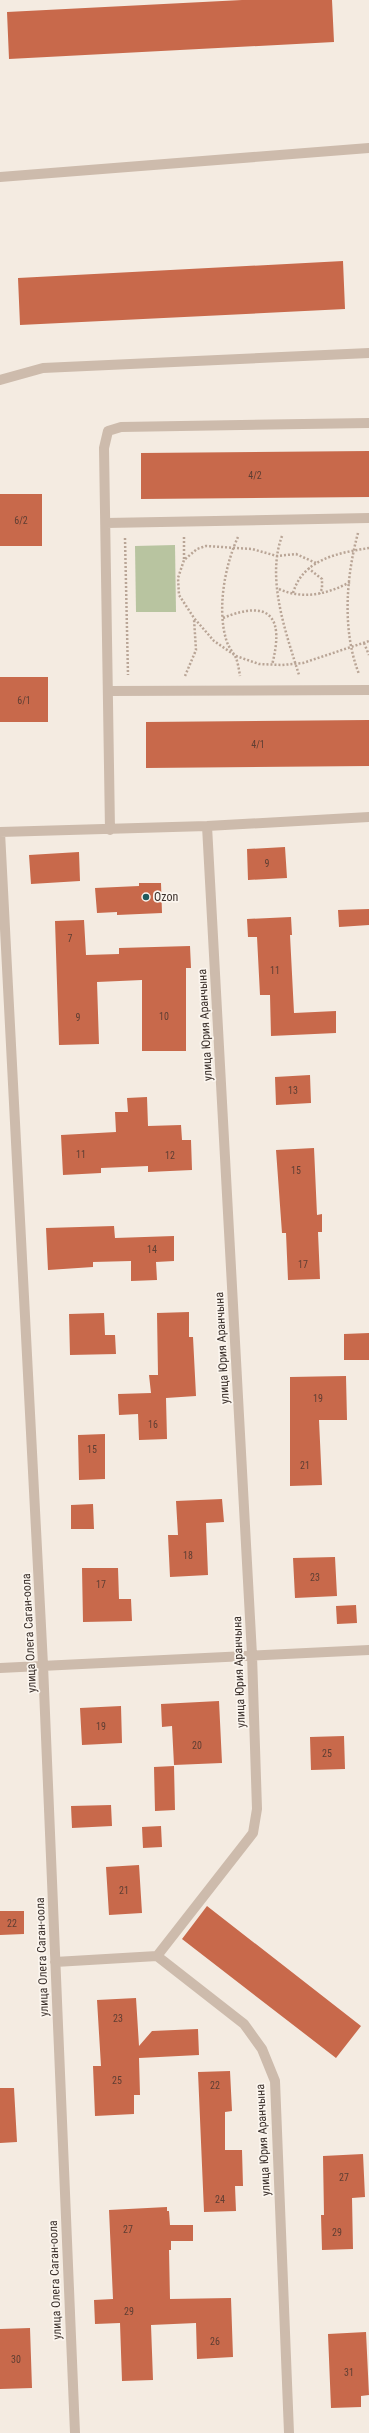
<svg xmlns="http://www.w3.org/2000/svg" width="369" height="2433" font-family="'Roboto Condensed',sans-serif">
	<style>
		.pitch { fill: #b8c4a0 }
		.building { fill: #c8694b }
		.lines { fill: none; stroke-linecap: round; stroke-linejoin: round }
		.path { stroke: #b9a596; stroke-width: 2.5; stroke-dasharray: 2 2; stroke-linecap: butt }
		.minor { stroke: #cdbbac; stroke-width: 10 }
		.poi-dot { fill: #1f5a5e; stroke: #fbf5ee; stroke-width: 1.5 }
		.labels { text-anchor: middle; dominant-baseline: central; stroke-width: 3.5; stroke-linejoin: round; paint-order: stroke }
		.number-label { font-size: 10px; fill: #5e3e33 }
		.poi-label { font-size: 12px; fill: #3b302b; stroke: #fbf5ee; text-anchor: start }
		.street-label { font-size: 12px; fill: #3b302b; stroke: #fbf5ee }
	</style>
	<rect width="100%" height="100%" fill="#f4ebe1"/>
	<path class="pitch" d="M175,545l1,67h-40l-1,-66z"/>
	<path class="building" d="M242,0h90l2,42 -325,17 -2,-47z
		M343,261l2,48 -325,16 -2,-47z
		M369,451v46l-228,2v-46z
		M0,494h42v52h-42z
		M0,677h48v45h-48z
		M369,720v46l-223,2v-46z
		M285,847l2,31 -39,2 -1,-31z
		M79,852l1,29 -49,3 -2,-29z
		M139,883h22l1,30 -45,2v-3l-20,1 -2,-25 44,-2z
		M369,909v16l-30,2 -1,-17z
		M291,917l1,18h-2l4,78 42,-2v22l-65,3 -1,-41h-10l-3,-58h-9l-1,-18z
		M84,920l2,35 33,-1v-6l71,-2 1,22h-5v83h-44v-71l-45,2 2,62 -40,1 -4,-124z
		M310,1075l1,28 -35,2 -1,-28z
		M147,1097l1,29 33,-1 1,15h9l1,30 -44,2v-6l-47,2v5l-38,2 -2,-40 55,-3 -1,-20h13l-1,-14z
		M314,1148l3,67 5,-1v18h-4l2,47 -32,1 -2,-47h-4l-6,-83z
		M114,1226l1,12 59,-2v25l-18,1 1,18 -26,1v-20l-38,1v5l-45,3 -2,-42z
		M189,1312v25h4l3,59 -30,2 1,41 -28,1 -1,-26 -19,1 -1,-21 33,-1 -2,-18h9l-1,-62z
		M104,1313l1,22h10l1,19 -46,1 -1,-41z
		M369,1333v27h-25v-26z
		M346,1376l1,44h-28l3,65 -32,1v-109z
		M105,1434v45l-26,1 -1,-45z
		M222,1499l2,23 -18,1 2,52 -38,2 -2,-42h10l-2,-34z
		M93,1504l1,25h-23v-24z
		M335,1557l2,39 -42,2 -2,-40z
		M82,1568h36l1,31h12l1,22 -49,1z
		M356,1605l1,18 -20,1 -1,-18z
		M219,1701l3,62 -48,2 -2,-39 -10,1 -1,-23z
		M121,1706l1,37 -40,2 -2,-37z
		M344,1736l1,33 -34,1 -1,-33z
		M174,1766l1,44 -20,1 -1,-44z
		M111,1805l1,21 -40,2 -1,-22z
		M161,1826l1,21 -19,1 -1,-21z
		M139,1865l3,48 -33,2 -3,-48z
		M207,1906l154,120 -25,32 -154,-119z
		M0,1911h24v23l-24,1z
		M136,1998l3,48 13,-15 46,-2 1,26 -60,3 1,37h-6v19l-39,2 -2,-50h8l-4,-66z
		M230,2071l2,40 -7,1v38h17l1,36h-8l1,25 -32,1 -6,-140z
		M0,2088h14l3,54 -17,1z
		M363,2154l2,43 -13,1 1,51 -31,1 -1,-35h3l-1,-59z
		M167,2207v4h2l1,14h23v16h-22v9h-2l1,49 61,-1 2,59 -36,2 -1,-36 -45,2 2,55 -31,1 -2,-58 -25,1 -1,-24 19,-1 -4,-89z
		M30,2328l2,60 -32,1v-60z
		M366,2332l3,63 -8,1v11l-30,1 -3,-74z"/>
	<g class="lines">
		<path class="path" d="M358,533c-12,44 -16,98 1,141
			M282,536c-16,43 4,97 17,139
			M184,537v23
			M238,537c-13,28 -21,71 -12,102 2,8 7,13 10,19 2,5 3,12 4,18
			M125,538l3,137
			M316,563l-20,-9 -19,2 -25,-7 -46,-3 -9,3 -13,11 -6,18 1,17 15,23 20,23 22,15 23,8 23,1 21,-2 66,-22
			M308,568l14,11v10l-3,5
			M279,589c24,11 49,5 71,-7
			M293,593c10,-34 45,-40 76,-45
			M223,618c49,-20 61,1 49,47
			M364,643l5,12
			M185,676l11,-26 -2,-31"/>
		<path class="minor" d="M0,177l369,-29
			M0,380l43,-12 326,-15
			M106,523l263,-5
			M109,691l260,-1
			M207,826l45,829 5,154 -4,24 -96,123 87,68 18,25 13,32 14,352
			M110,830l-6,-382 4,-17 13,-4 248,-4
			M0,832l43,833 32,768
			M0,832l207,-6 162,-9
			M0,1668l369,-18
			M55,1962l102,-6"/>
	</g>
	<circle class="poi-dot" cx="146" cy="897" r="4"/>
	<g class="labels">
		<g class="number-label">
			<text x="255" y="475">4/2</text>
			<text x="21" y="520">6/2</text>
			<text x="24" y="700">6/1</text>
			<text x="258" y="744">4/1</text>
			<text x="267" y="863">9</text>
			<text x="70" y="938">7</text>
			<text x="275" y="970">11</text>
			<text x="164" y="1016">10</text>
			<text x="78" y="1017">9</text>
			<text x="293" y="1090">13</text>
			<text x="81" y="1154">11</text>
			<text x="170" y="1155">12</text>
			<text x="296" y="1170">15</text>
			<text x="152" y="1249">14</text>
			<text x="303" y="1264">17</text>
			<text x="318" y="1398">19</text>
			<text x="153" y="1424">16</text>
			<text x="92" y="1449">15</text>
			<text x="305" y="1465">21</text>
			<text x="188" y="1555">18</text>
			<text x="315" y="1577">23</text>
			<text x="101" y="1584">17</text>
			<text x="101" y="1726">19</text>
			<text x="197" y="1745">20</text>
			<text x="327" y="1753">25</text>
			<text x="124" y="1890">21</text>
			<text x="12" y="1923">22</text>
			<text x="118" y="2018">23</text>
			<text x="117" y="2080">25</text>
			<text x="215" y="2085">22</text>
			<text x="344" y="2177">27</text>
			<text x="220" y="2199">24</text>
			<text x="128" y="2229">27</text>
			<text x="337" y="2232">29</text>
			<text x="129" y="2311">29</text>
			<text x="215" y="2341">26</text>
			<text x="16" y="2359">30</text>
			<text x="349" y="2372">31</text>
		</g>
		<g class="poi-label">
			<text x="154" y="897">Ozon</text>
		</g>
		<g class="street-label">
			<text transform="translate(205 1025) rotate(-93)">улица Юрия Аранчына</text>
			<text transform="translate(222 1348) rotate(-93)">улица Юрия Аранчына</text>
			<text transform="translate(29 1633) rotate(-93)">улица Олега Саган-оола</text>
			<text transform="translate(239 1672) rotate(-92)">улица Юрия Аранчына</text>
			<text transform="translate(42 1957) rotate(-92)">улица Олега Саган-оола</text>
			<text transform="translate(263 2140) rotate(-93)">улица Юрия Аранчына</text>
			<text transform="translate(55 2280) rotate(-92)">улица Олега Саган-оола</text>
		</g>
	</g>
</svg>
